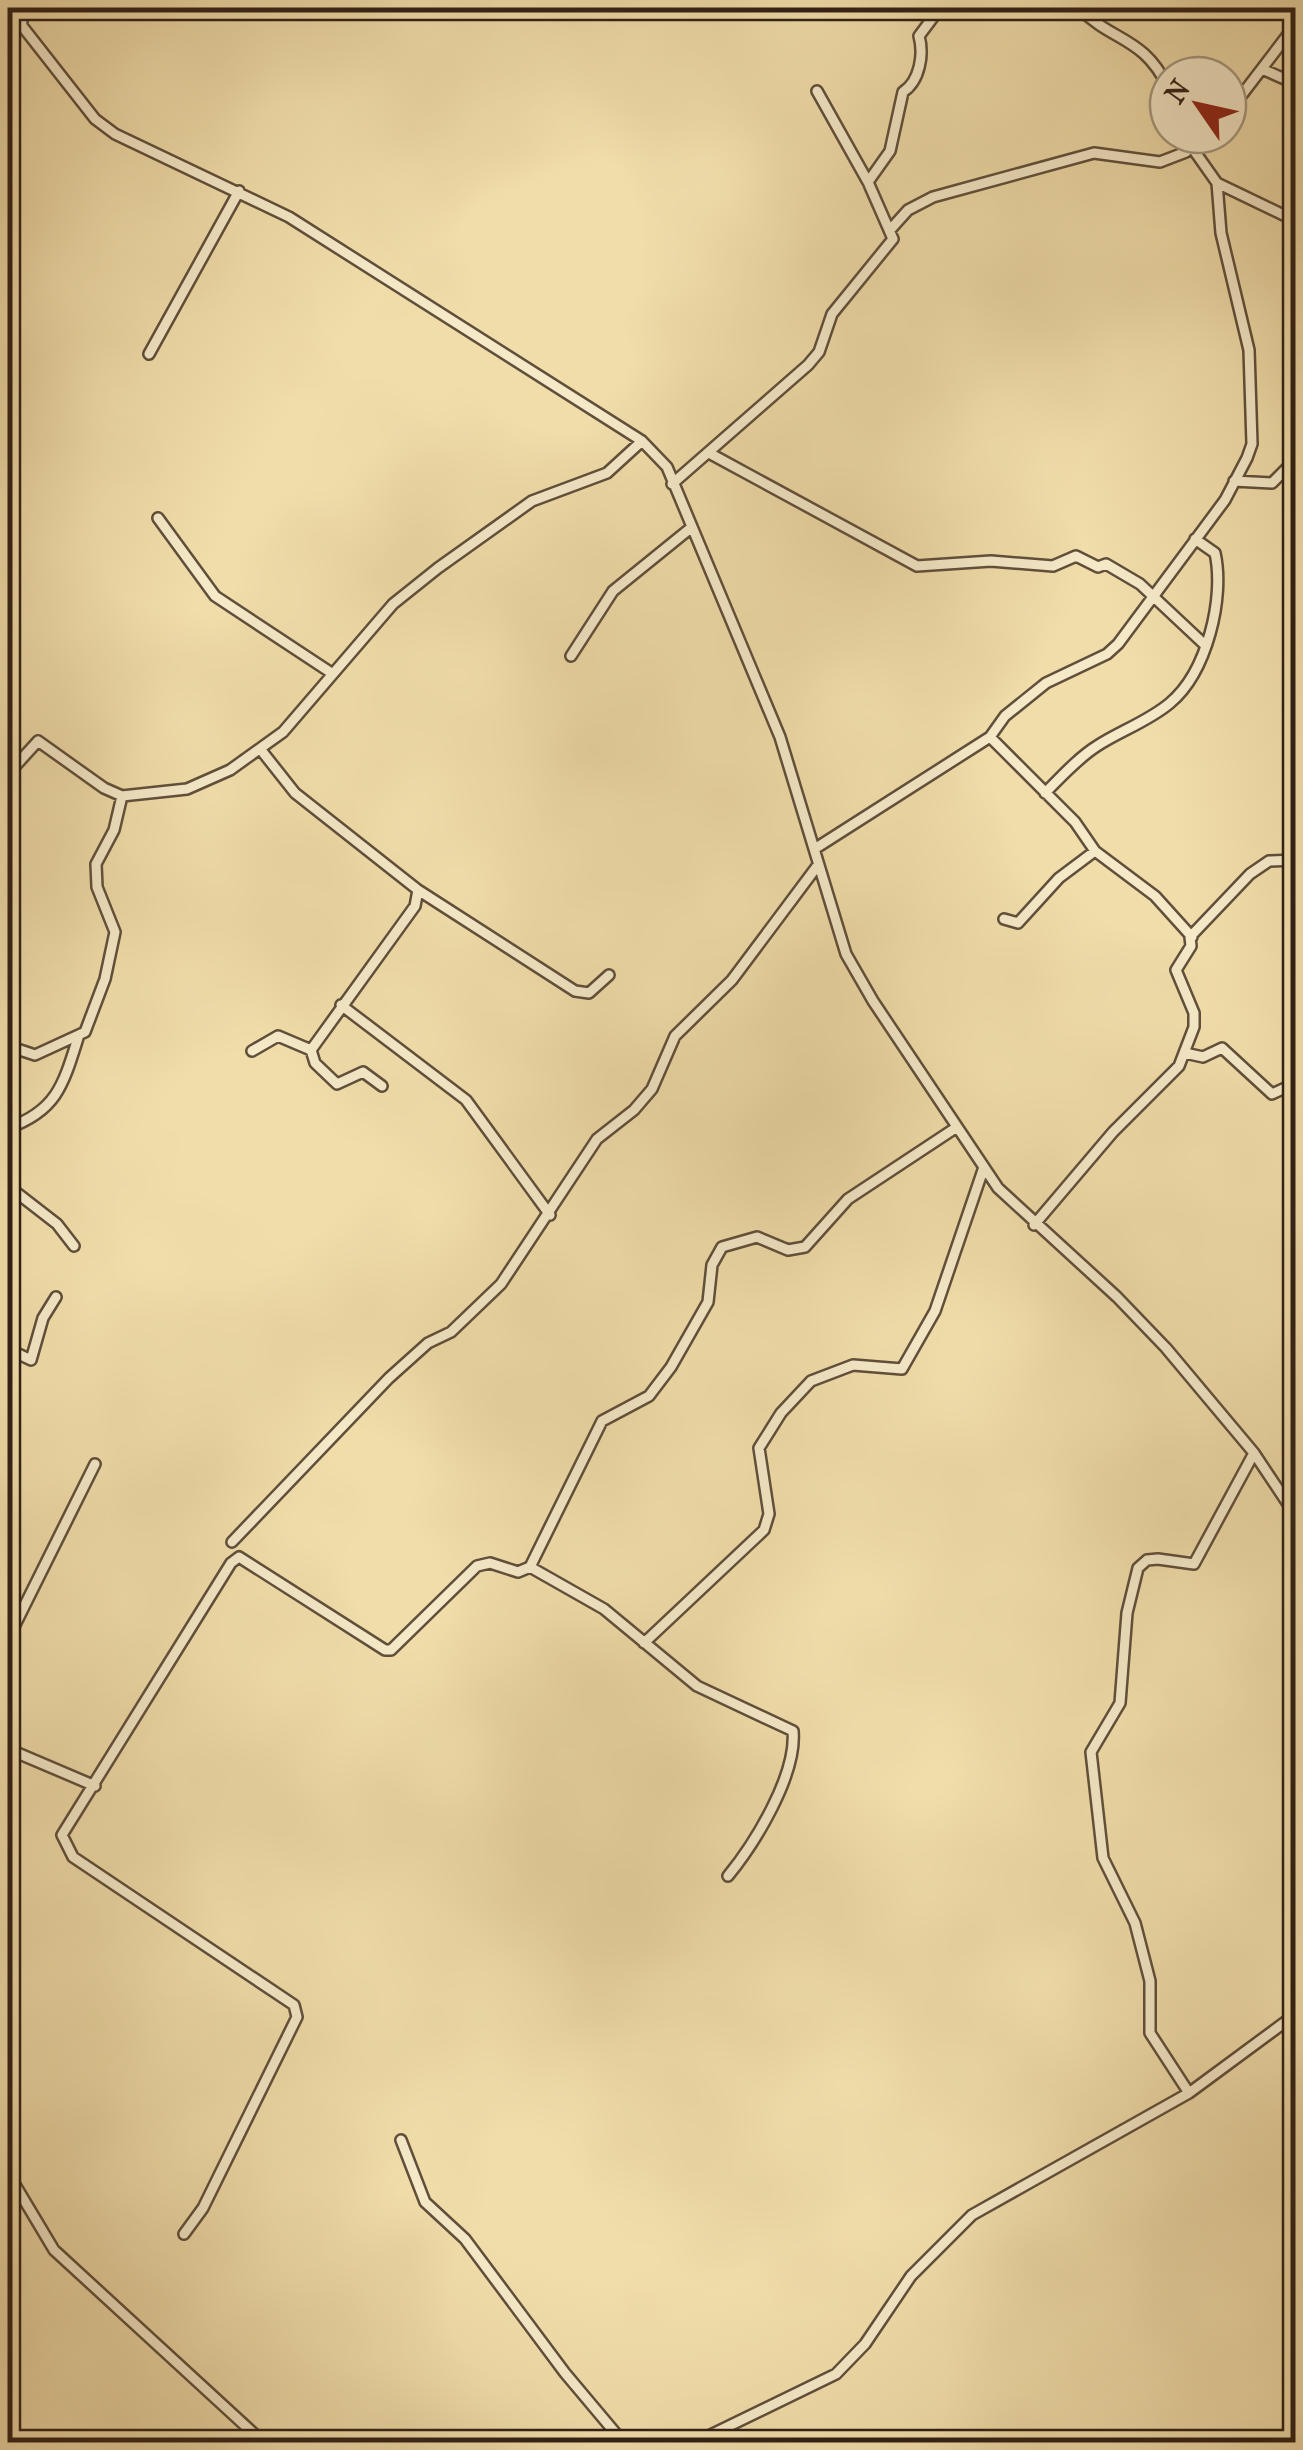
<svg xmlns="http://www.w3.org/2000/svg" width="1303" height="2450" font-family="'IM FELL French Canon',serif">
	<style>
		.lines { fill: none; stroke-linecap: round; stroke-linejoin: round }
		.minor-casing { stroke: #604f3b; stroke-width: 14 }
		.minor { stroke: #f5e9c8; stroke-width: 9 }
	</style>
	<rect width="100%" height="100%" fill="#f0ddaa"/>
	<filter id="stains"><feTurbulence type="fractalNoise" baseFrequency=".002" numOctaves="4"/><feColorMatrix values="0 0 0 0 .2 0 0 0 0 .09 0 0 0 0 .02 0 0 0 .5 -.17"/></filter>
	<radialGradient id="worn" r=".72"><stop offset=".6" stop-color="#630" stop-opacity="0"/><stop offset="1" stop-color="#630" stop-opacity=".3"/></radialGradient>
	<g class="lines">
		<defs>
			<path id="minor" d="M8,8l87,111 20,15 174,83 353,224 25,26 113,270 66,217 27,47 125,187 119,109 49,51 88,105 42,63
				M1079,8c35,35 64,28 89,79
				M8,42l14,-20
				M1262,69l34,15
				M1228,113l68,-89
				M868,182l22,-31 13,-59c17,-11 21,-38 16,-56l21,-28
				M1217,183l79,38
				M1289,217l7,-15
				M890,230l18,-20 25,-13 161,-44 66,9 26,-10 23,-17
				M149,354l90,-163
				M709,453l208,113 74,-5 62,5 23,-10 22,11 8,-3 34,20 65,61
				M1234,481l38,2 24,-24
				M672,484l136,-119 11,-13 13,-38 61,-75 -25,-57 -51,-91
				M158,518l57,78 118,78
				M571,656l42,-65 79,-64
				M990,737l85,85 20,29 60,45 37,41
				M261,750l34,43 123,97 -3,16 -104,144 4,13 22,21 26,-12 19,14
				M8,774l30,-33 66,47 18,8 65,-7 43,-19 53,-38 110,-128 45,-36 94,-67 75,-28 35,-32
				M1045,793c16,-16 33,-35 52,-47 23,-15 52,-25 73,-43 37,-31 55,-105 45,-150l-20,-14
				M816,848l174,-111 15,-21 41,-33 61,-29 11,-10 107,-144 22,-42 5,-14 -3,-94 -28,-117 -4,-50 -24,-34
				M418,890l157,101 14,2 20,-18
				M1004,919l14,4 41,-45 36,-27
				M341,1005l125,95 84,115
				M8,1046l27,9 50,-23 20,-53 10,-47 -18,-45 -1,-23 18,-34 8,-34
				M252,1051l26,-15 33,14
				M1185,1053l18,4 19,-9 50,46 24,-11
				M8,1128c48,-17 55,-42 70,-90
				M8,1186l49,38 17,22
				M1034,1225l79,-93 66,-66 15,-39v-14l-18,-43 15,-24 -1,-9 60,-63 19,-13 27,-1
				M8,1349l23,11 12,-42 13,-21
				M232,1542l157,-164 39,-35 23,-11 50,-48 96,-145 37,-29 18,-21 23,-53 57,-56 86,-115
				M530,1567l74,42 93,77 96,45c4,44 -38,112 -65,145
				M8,1639l87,-175
				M644,1643l120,-113 5,-16 -10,-66 22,-35 30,-32 42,-16 49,4 33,-58 48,-141
				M8,1749l87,37
				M1189,2093l-39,-60v-52l-15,-58 -32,-65 -12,-106 29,-49 7,-90 11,-45 9,-8 11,-1 36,5 60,-111
				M401,2140l24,62 40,37 100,134 58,69
				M8,2173l46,77 209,192
				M184,2234l19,-26 94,-191 -3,-12 -221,-148 -11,-22 169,-272 8,-6 146,93h6l86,-84 13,-3 28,9 12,-5 72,-146 47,-25 22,-29 37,-65 4,-37 10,-18 35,-10 31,13 17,-3 43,-48 106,-70
				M696,2442l140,-68 29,-30 46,-68 61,-61 217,-122 107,-79"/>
		</defs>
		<use href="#minor" class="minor-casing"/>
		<use href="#minor" class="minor"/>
	</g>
	<rect width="1303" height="2450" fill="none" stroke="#f0ddaa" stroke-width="40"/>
	<rect x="10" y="10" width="1283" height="2430" fill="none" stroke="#302016" stroke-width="5"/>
	<rect x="20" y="20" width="1263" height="2410" fill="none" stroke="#302016" stroke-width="2.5"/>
	<g transform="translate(1198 105) rotate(304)"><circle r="48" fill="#f5e9c8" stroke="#a69981" stroke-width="2.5"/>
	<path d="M0-8L18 38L0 25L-18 38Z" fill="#8f2418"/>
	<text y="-15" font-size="28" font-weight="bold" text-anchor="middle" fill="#302016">N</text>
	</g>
	<rect width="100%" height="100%" filter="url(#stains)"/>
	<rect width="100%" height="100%" fill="url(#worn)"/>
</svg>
